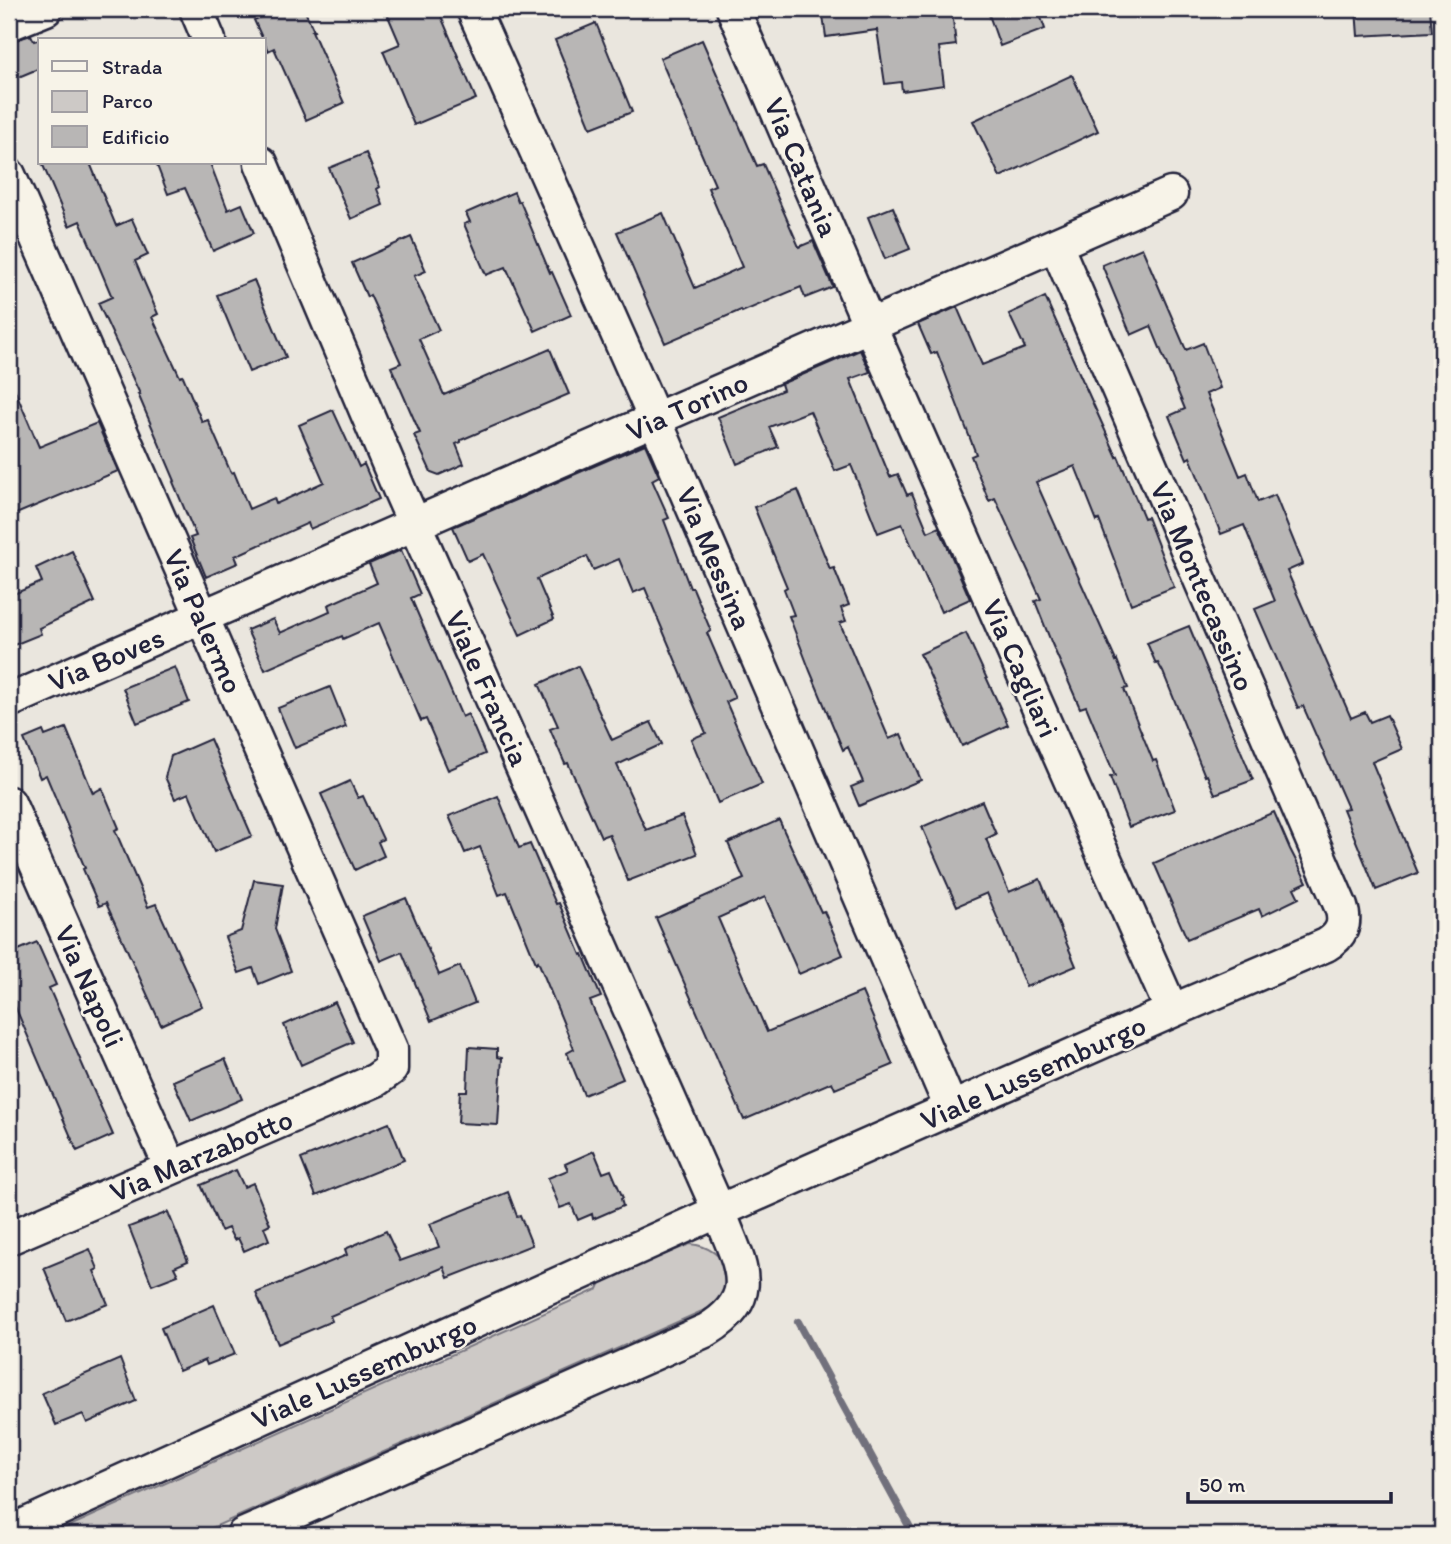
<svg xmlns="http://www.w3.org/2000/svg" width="1451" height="1544" font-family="Itim,sans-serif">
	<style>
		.green { fill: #cdc9c6; stroke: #787680; stroke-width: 2 }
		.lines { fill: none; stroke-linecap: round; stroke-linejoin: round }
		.stream { stroke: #716f7b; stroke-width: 8 }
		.building { fill: #b8b6b5; stroke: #22223b; stroke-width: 2 }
		.minor-casing { stroke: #22223b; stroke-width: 37 }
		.minor { stroke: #f7f3e8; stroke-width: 32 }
		.labels { text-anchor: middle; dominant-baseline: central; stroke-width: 5; stroke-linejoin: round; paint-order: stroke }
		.street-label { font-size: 30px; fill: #22223b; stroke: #f7f3e8 }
	</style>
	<rect width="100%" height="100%" fill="#eae6de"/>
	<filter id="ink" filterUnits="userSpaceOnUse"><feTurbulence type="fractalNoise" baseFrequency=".0143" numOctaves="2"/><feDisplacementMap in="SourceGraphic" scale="14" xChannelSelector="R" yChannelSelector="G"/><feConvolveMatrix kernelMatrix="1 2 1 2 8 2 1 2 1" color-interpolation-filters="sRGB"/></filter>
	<g filter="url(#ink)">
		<path class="green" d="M690,1244c39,4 50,40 19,64l-513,227h-146l548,-246 4,-9z"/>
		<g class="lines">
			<path class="stream" d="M798,1322l116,213"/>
		</g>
		<path class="building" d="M279,9h25l10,22h-2l32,72 -38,17 -32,-72 -6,3 -14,-31z
			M385,9h53l38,90 -62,26 -31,-74 17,-7z
			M822,9h110v5l20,-3 4,34 -17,2 5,38 -42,6 -1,-9 -16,2 -8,-54 -51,7z
			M987,9h51l7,20 -45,17z
			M1356,9h74l2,23 -74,4z
			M596,23l36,89 -41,16 -36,-88z
			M31,35l3,6 6,-2v29l-31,13v-39z
			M702,40l55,126 6,-2 36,83 14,-6 20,46 -28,11 -4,-11 -59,25 -1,-2 -76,33 -48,-111 46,-19 32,75 47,-21 -34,-79 7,-3 -55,-127z
			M1072,75l26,56 -98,46 -27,-56z
			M366,153l14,34 -3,2 6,16 -32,14 -22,-51z
			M42,163h48l26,63 16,-7 16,36 -13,6 23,53 -6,3 28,60 3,-1 19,46 6,-2 23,53 3,-1 15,37 25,-11 2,6 48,-22 -25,-57 34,-15 26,57 5,-3 15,35 -69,30 -2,-6 -73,33 3,7 -32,14 -16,-39 6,-2 -23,-54 2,-1 -37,-87h2l-42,-91 14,-6 -32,-76 -11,5z
			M156,163h54l18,47 14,-6 12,29 -41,18 -28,-63 -17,6z
			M514,192l4,10 2,-1 30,72 2,-1 19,43 -36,16 -29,-64 -20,8 -22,-51 6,-2 -4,-9z
			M893,207l17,42 -25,10 -17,-42z
			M411,237l15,34 -12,5 25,54 -20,9 25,56 106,-46 19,45 -108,46v2l-5,2 8,20 -25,11 -8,-3 -17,-37 6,-2 -29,-66 10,-4 -31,-68 -3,2 -15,-34z
			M1142,248l44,102 17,-7 17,45 -14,6 34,82 7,-3 11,29 17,-7 28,69 -16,7 64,147 14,-6 5,10 17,-7 15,34 -30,13 46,111 -42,17 -33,-81 5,-1 -45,-102 -5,2 -43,-99 20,-8 -31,-76 -23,9 -31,-77 -3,2 -18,-43 16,-7 -34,-83 -20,9 -29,-70z
			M254,280l32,77 -37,15 -32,-77z
			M1045,297l72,160 1,-1 26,62 3,-1 27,70 -43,17 -32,-84 -2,1 -22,-55 -39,16 80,179 1,-1 11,28 -4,1 29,72 3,-1 19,50 -46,17 -19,-50 5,-1 -29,-70 -6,2 -28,-64 -17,-43 6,-2 -46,-101 -6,3 -18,-45 5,-2 -39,-102 -6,2 -13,-30 39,-17 25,58 43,-17 -16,-34z
			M860,350l10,22 -20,7 40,98 8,-3 9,21 5,-2 16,39 11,-5 31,72 -29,13 -39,-88 -24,9 -27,-68 -16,6 -25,-60 -41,16 9,20 -41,17 -19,-47 65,-27 -2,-6z
			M9,376l30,71 58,-24 21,48 -109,46z
			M645,444l14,32 -7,4 17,38 -5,2 26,68h3l18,43 -4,2 28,65 -9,4 36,82 -44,19 -27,-64 15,-6 -61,-145 -12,5 -14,-34 -26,11 -6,-14 -50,23 17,40 -34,16 -37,-81 -15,7 -15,-34z
			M798,490l32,79 4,-1 15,37 -8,3 5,13 -6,2 49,116 12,-5 20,46 -62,26 -8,-19 12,-5 -15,-35 -5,3 -33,-79 -21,-55 5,-1 -10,-26 3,-2 -33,-80z
			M401,550l19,44 -9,4 51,119 6,-3 17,40 -37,16 -22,-51 -5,2 -42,-98 -36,16 -1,-3 -77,34 -18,-40 26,-11 7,14 50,-22 -2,-6 49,-22 -8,-19z
			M72,551l23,51 -56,26 2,6 -32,13v-51l33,-14 -6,-14z
			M1189,626l64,154 -38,14 -8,-19 -2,1 -42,-104 -5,-9 -2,1 -9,-21z
			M966,633l42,92 -46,21 -42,-92z
			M578,666l34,74 39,-18 11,22 -45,21 29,65 36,-14 15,38 -69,27 -19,-47 -8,3 -33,-74 -3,1 -15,-35 8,-3 -19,-42z
			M175,667l14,35 -52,21 -14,-35z
			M330,687l16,40 -51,21 -17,-40z
			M66,728l27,65 9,-5 17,40 -4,2 33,77 8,-3 46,102 -41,19 -55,-122 -7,3 -16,-37 2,-1 -39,-93 -6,3 -16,-39 19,-8 2,5z
			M210,739l42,97 -38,16 -25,-59 -14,6 -10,-22 6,-21z
			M350,781l8,17 5,-2 20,43 -5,3 6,14 -29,14 -34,-76z
			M498,796l21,52 11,-4 26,60 3,-1 22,52 2,-1 18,43 -11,4 33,78 -39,16 -17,-42 7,-4 -36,-88 -2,2 -29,-71 -8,3 -19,-48 -15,6 -16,-37z
			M982,801l14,33 -10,5 23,53 31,-13 36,87 -50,21 -39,-94 -30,13 -35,-79z
			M1274,812l16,37 17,33 -13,6 5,10 -37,18 -3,-7 -72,30 -33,-76z
			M779,820l42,92 3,-1 19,44 -44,19 -34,-77 -47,21 49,114 95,-40 31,73 -58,24 -3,-7 -88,38 -88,-202 88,-39 -16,-36z
			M254,880l29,4 -8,45 16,42 -32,13 -6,-16 -14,5 -14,-36 16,-6z
			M406,898l33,77 21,-9 15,37 -44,18 -29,-69 -21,9 -19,-45z
			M37,942l19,43 -7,3 64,147 -36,16 -63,-147 -5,2v-52z
			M335,1002l18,40 -52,23 -17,-40z
			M469,1047l28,2v8l5,1 -4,67 -40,-2 2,-32h7z
			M225,1059l17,40 -51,22 -18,-40z
			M389,1123l15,37 -88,36 -15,-37z
			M594,1151l9,22 8,-3 12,28 -2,1 2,7 -30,13 -1,-5 -14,6 -7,-16 -11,4 -12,-30 20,-8 -3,-6z
			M236,1170l8,17 9,-4 17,41 -6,3 5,13 -25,11 -6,-13 -4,2 -6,-12 -7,3 -20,-46z
			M508,1192l9,24 3,-1 12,30 -84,33 -4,-11 -114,49 2,5 -54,23 -22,-51 91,-38 -2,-6 41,-18 14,30 39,-14 -9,-23z
			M168,1212l20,49 -14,6 4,8 -26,10 -23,-58z
			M90,1249l8,20 -4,2 14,33 -42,17 -22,-53z
			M214,1305l21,49 -28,11 -2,-5 -26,11 -18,-43z
			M120,1359l16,42 -49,22 -4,-9 -27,11 -14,-32z"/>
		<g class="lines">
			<defs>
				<path id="minor" d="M196,9l13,31
					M473,9l171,385 307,714
					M733,9l137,317 302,685
					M9,24l37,-15
					M9,175l382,874v20l-15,11 -367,158
					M9,701l1162,-507
					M9,803l162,365
					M9,1532l710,-321 453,-200 154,-66c15,-9 21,-21 15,-38l-285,-662
					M243,1535l464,-205c58,-35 30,-69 12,-119l-320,-722 -138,-326"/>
			</defs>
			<use href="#minor" class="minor-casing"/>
			<use href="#minor" class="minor"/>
		</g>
	</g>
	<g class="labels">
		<g class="street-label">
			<text transform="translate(802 167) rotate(67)">Via Catania</text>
			<text transform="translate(687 406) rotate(-24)">Via Torino</text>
			<text transform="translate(715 558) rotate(67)">Via Messina</text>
			<text transform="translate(1203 586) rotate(67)">Via Montecassino</text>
			<text transform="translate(204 621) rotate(66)">Via Palermo</text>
			<text transform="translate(106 659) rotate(-23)">Via Boves</text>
			<text transform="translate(1021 668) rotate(66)">Via Cagliari</text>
			<text transform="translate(488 688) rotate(66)">Viale Francia</text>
			<text transform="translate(90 986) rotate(66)">Via Napoli</text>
			<text transform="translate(1033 1072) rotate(-24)">Viale Lussemburgo</text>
			<text transform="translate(201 1155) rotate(-23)">Via Marzabotto</text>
			<text transform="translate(364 1371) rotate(-24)">Viale Lussemburgo</text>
		</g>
	</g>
	<rect width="1451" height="1544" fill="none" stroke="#f7f3e8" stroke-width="35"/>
	<rect x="18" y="18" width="1416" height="1509" fill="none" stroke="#22223b" stroke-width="2.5" filter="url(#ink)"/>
	<rect x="38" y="38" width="228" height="126" fill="#f7f3e8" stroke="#a29fa3" stroke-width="2"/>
	<rect x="52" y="61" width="35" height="10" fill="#f7f3e8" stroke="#a29fa3" stroke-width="2"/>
	<text x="102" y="74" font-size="21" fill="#22223b">Strada</text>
	<rect x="52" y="91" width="35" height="21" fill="#cdc9c6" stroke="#a29fa3" stroke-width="2"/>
	<text x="102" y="108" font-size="21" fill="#22223b">Parco</text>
	<rect x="52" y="126" width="35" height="21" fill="#b8b6b5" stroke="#a29fa3" stroke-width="2"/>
	<text x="102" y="144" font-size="21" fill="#22223b">Edificio</text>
	<path d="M1188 1492v10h203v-10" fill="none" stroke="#22223b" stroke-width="3.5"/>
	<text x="1199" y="1492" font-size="21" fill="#22223b" stroke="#f7f3e8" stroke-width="5" paint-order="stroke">50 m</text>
</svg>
